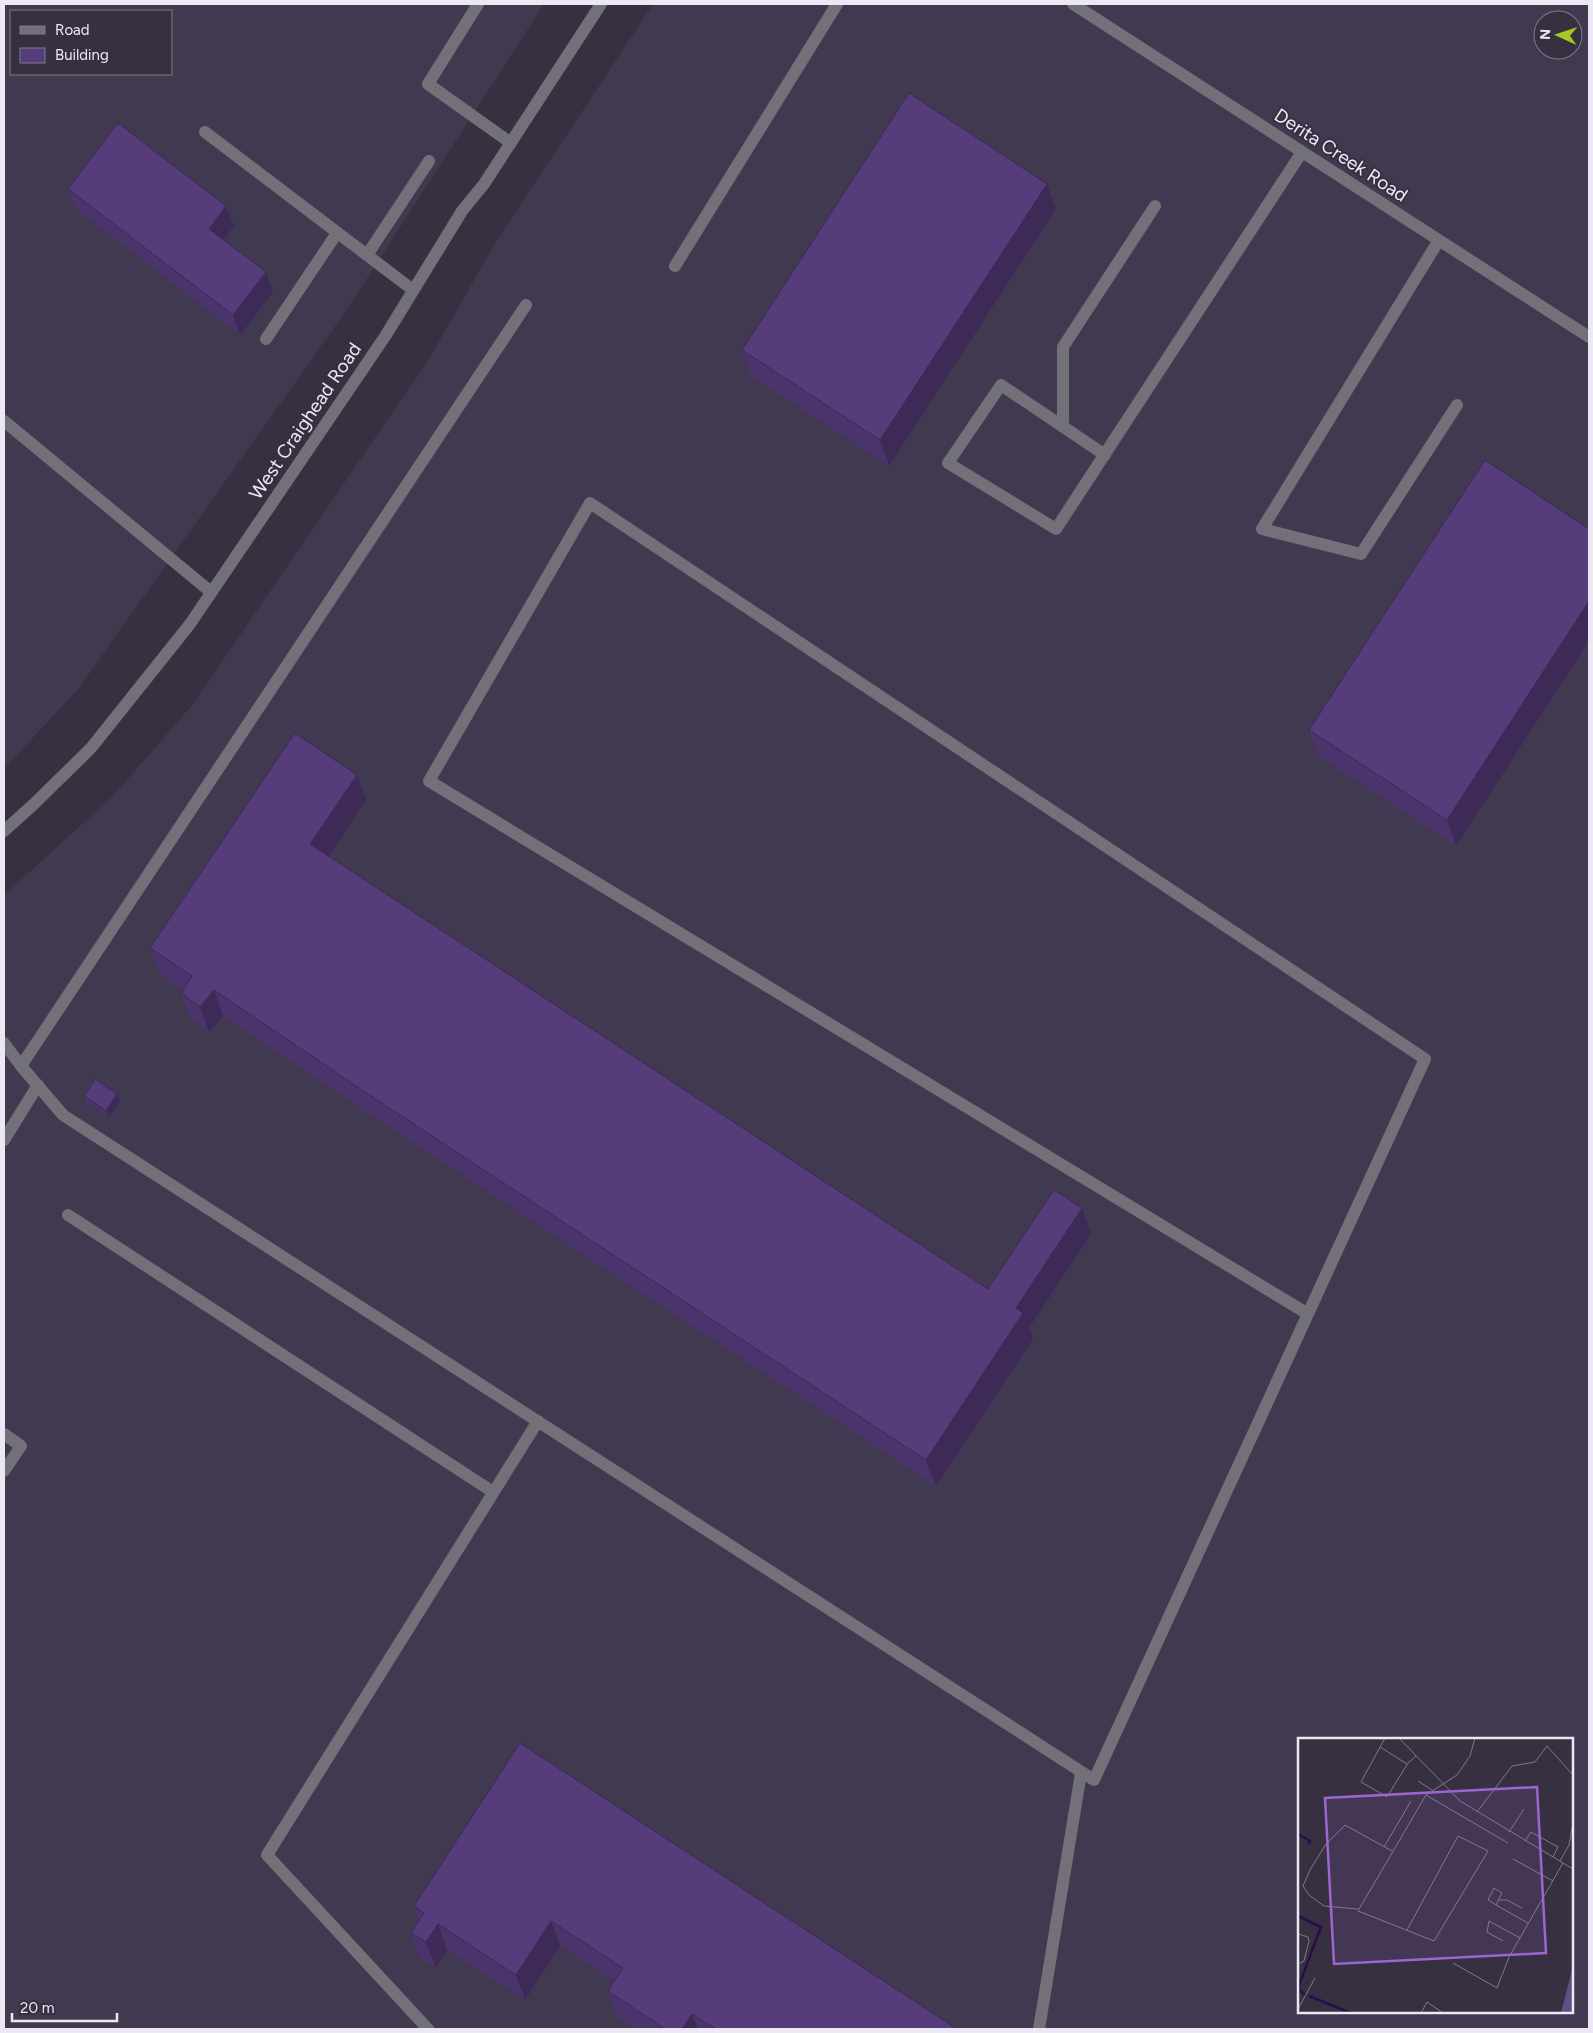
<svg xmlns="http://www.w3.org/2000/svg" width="1593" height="2033" font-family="Figtree,sans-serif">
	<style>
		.built { fill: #41394f; fill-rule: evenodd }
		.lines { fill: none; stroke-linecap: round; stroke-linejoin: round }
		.minor { stroke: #737079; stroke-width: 12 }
		.wall { fill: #4b346b }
		.shaded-wall { fill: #3d2a57 }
		.building { fill: #573c7c; stroke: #3d2a57 }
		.labels { text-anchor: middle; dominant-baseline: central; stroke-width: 4; stroke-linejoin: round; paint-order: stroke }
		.street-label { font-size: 19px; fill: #ede9f4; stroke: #363041 }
		.inset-river { fill: none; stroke: #2c0d4b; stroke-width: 2.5 }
		.inset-road { fill: none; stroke: #7f7a89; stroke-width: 1 }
		.view { fill: #9d65cf; fill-opacity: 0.15; stroke: #9d65cf; stroke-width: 2.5 }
		.inset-edge { fill: none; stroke: #ede9f4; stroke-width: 2.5 }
	</style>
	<rect width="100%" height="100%" fill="#363041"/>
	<path class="built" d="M4,4h540l-196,304 -269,380 -75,81zM11,11h160v63h-160z
		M653,4h936v2025h-1585v-1134l109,-99 80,-92 236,-345 65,-114zM1543,20h30v30h-30zM1299,1739h273v273h-273z"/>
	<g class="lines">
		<path class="minor" d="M478,4l-50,80 83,59
			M1073,4l516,333
			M205,132l208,158
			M1439,240l-177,289 99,25 96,-149
			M367,255l62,-94
			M675,266l162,-262
			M266,339l71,-106
			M4,421l207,171
			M1063,427v-80l92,-141
			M1105,455l-104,-70 -53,78 108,66 246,-377
			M4,831l30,-27 57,-56 99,-124 196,-289 76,-124 22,-27 117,-180
			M4,1043l17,23 505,-761
			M21,1066l42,49 1031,665 331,-721 -835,-556 -161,278 879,533
			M4,1140l34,-55
			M68,1215l425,277
			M4,1434l17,12 -17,25
			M428,2029l-161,-174 271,-434
			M1039,2029l42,-256"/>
	</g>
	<path class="wall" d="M68,189l166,37 -11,14 43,32 7,20 -33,43 -165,-127z
		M1056,209l-167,257 -138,-90 -9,-26z
		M1589,529v112l-133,205 -138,-90 -9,-26z
		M357,775l9,25 -37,56 659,433 94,-81 9,26 -62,94 4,11 -97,147 -559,-367 -154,-103 -14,16 -19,-14 -9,-25 2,-3 -23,-16 -10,-26z
		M84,1096l36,5 -11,16 -22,-14z
		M520,1743l437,286h-322l-18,-12 -9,-26 6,-10 -54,-35 -35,54 -78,-50 -11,18 -16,-10 -9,-25 8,-13 -5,-14z"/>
	<path class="shaded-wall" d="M1047,184l9,25 -167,257 -9,-26z
		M226,206l8,20 -18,23 -7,-20z
		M266,272l7,20 -33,43 -7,-20z
		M1589,601v40l-133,205 -9,-26z
		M357,775l9,25 -46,70 -10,-26z
		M214,990l9,26 -14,16 -9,-25z
		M117,1094l3,7 -11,16 -3,-6z
		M1082,1208l9,26 -62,94 4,11 -97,147 -10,-26 90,-152z
		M551,1921l9,25 -35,54 -9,-25z
		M438,1924l9,26 -11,18 -10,-26z
		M692,2014l6,15h-16z"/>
	<path class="building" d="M909,93l138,91 -167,256 -138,-90z
		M118,123l108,83 -17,23 57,43 -33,43 -165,-126z
		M1485,460l104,69v72l-142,219 -138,-90z
		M295,733l62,42 -47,69 678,445 66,-99 28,18 -66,100 7,5 -97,147 -558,-366 -154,-104 -14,17 -19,-14 11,-17 -42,-28z
		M95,1079l22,15 -11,17 -22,-15z
		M520,1743l437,286h-241l-24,-15 -10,15h-17l-57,-38 15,-23 -72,-47 -35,54 -78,-51 -12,18 -15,-9 13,-20 -10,-7z"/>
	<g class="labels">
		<g class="street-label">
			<text transform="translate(1341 155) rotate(33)">Derita Creek Road</text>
			<text transform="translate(305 421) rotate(-56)">West Craighead Road</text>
		</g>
	</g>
	<g transform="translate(1298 1738)">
		<rect width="275" height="275" fill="#363041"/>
		<path d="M275,228v47h-12z" fill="#634e83"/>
		<path class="inset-river" d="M0,96l12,7 -1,3M0,178l23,11 -23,61 7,7M11,258l42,17"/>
		<path class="inset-road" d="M87,0l-24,44 26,15 21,-34 8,-7M101,0l61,63 113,68M177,0l-5,18 -13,19 -31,20 82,48M82,9l27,17M120,43l14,9M179,74l35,-46 23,-4 12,-16 26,29M211,94l15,-23M227,103l6,-9 27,15 -5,10M86,109l27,-46M215,121l40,22M262,123l9,-16 4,-22M200,162h9l15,8M198,167l6,-12 -8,-5 -6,12 8,5 32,18M60,171l-34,-3 -15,-11 -6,-9 7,-16 16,-26 19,-19 47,26M109,192l51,-94 30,15 -54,90 -76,-30 68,-116M0,196l10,3 1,4 -5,20 -6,3M205,203l-16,-9 2,-11 31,17M155,225l44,25 12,-31 54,-94M0,271l17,-31M123,275l6,-11 16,11"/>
		<path class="view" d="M239,49l9,166 -212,11 -9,-166z"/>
		<rect width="275" height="275" class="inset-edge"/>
	</g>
	<rect width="1593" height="2033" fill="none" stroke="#ede9f4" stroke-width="10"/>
	<rect x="10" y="10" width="162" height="65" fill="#363041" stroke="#7f7a89"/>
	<rect x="20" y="26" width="25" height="8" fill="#737079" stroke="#7f7a89"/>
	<text x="55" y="35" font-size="15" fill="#ede9f4">Road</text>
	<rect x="20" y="48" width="25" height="15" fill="#573c7c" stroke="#7f7a89"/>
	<text x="55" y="60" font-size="15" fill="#ede9f4">Building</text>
	<g transform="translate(1558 35) rotate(273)"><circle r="24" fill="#363041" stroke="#7f7a89"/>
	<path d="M0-4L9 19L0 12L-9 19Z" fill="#a6c820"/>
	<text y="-8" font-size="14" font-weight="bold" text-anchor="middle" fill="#ede9f4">N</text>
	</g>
	<path d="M12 2013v8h105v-8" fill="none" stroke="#ede9f4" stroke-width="2.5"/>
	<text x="20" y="2013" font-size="15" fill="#ede9f4" stroke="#363041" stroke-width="4" paint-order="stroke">20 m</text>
</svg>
